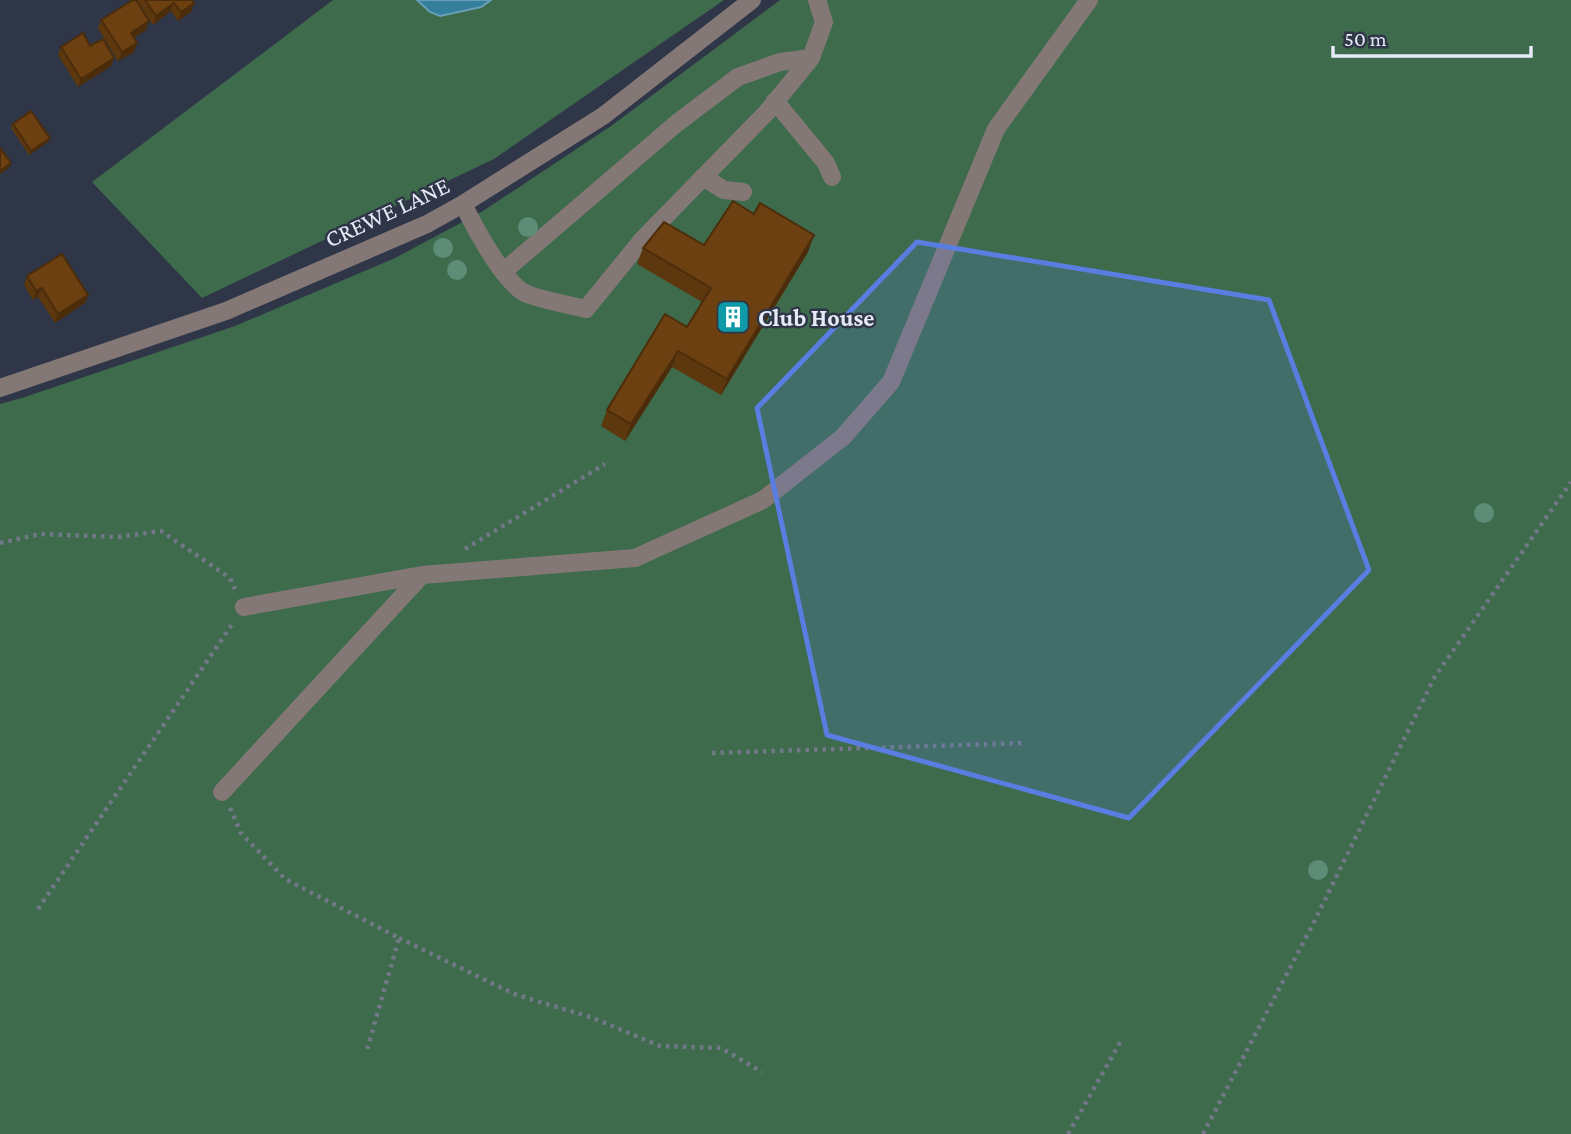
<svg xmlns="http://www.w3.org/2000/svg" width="1571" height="1134" font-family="'Crimson Pro',serif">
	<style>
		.green { fill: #3d6b4b }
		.water { fill: #347f9c; stroke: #699fb7; stroke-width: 2 }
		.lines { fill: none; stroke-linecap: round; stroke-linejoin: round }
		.path { stroke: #727888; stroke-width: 4.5; stroke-dasharray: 3.5 5; stroke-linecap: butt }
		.minor { stroke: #847876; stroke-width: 18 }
		.tree { fill: #5d8d76 }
		.wall { fill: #5d370e }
		.shaded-wall { fill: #4c2d0b }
		.building { fill: #6c4010; stroke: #4c2d0b; stroke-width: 2 }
		.marked { fill: #597de1; fill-opacity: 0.2; stroke: #597de1; stroke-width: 5; stroke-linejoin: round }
		.labels { text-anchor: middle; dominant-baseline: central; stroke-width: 5; stroke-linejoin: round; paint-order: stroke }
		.street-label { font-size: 24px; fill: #e6eaf6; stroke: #2f3648 }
		.poi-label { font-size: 24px; font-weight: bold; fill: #e6eaf6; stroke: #2f3648; text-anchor: start }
	</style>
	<rect width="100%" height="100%" fill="#2f3648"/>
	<path class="green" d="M333,0h391l-230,159 -292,139 -110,-116z
		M780,0h791v1134h-1571v-730l22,-6 213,-72 160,-68 88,-47 128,-85z"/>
	<path class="water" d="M417,0h74l-10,7 -41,9 -10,-4z"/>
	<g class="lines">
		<path class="path" d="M0,543l40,-9 78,3 43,-6 69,47 5,11
			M465,549l140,-85
			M712,753l312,-10
			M230,808l11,25 44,46 114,59 -32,112
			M38,909l195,-286
			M399,938l115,56 79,24 67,28 61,2 41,24
			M1068,1134l54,-95
			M1203,1134l109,-208 122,-248 137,-196"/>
		<path class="minor" d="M775,101l51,62 6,14
			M703,177l21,13 19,2
			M463,204c11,22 42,81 64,90 18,7 40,10 59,15l56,-69 125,-128 44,-54 13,-36 -7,-22
			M504,271l173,-148 61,-46 42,-15 31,-4
			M0,388l226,-77 201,-87 36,-20 140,-88 149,-116
			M244,607l178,-32 213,-17 128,-58 80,-63 48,-55 105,-253 93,-129
			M222,792l200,-217"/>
	</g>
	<g class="tree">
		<circle cx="528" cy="227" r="10"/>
		<circle cx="443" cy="248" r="10"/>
		<circle cx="457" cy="270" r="10"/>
		<circle cx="1484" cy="513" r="10"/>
		<circle cx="1318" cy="870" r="10"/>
	</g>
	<path class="wall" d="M137,0h55l-1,12 -13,9 -7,-10 -18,14z
		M101,20l45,10 -13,8 4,5 -3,9 -16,9 -20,-33z
		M61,47l50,19 -33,21 -20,-32z
		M13,124l37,14 -2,4 -19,13 -18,-27z
		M704,245l104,7 -87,143 -49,-28 -47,74 -24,-15 6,-16 80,-83 15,-25 -65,-38 6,-16z
		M27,276l61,19 -3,8 -30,20 -17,-26 -5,3 -9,-15z"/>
	<path class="shaded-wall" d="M174,3l-3,8 -18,14 3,-9z
		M194,3l-3,9 -13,9 3,-9z
		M149,21l-3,9 -19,11 4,-8z
		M137,43l-3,9 -16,9 4,-9z
		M114,58l-3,8 -33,21 3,-8z
		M50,138l-2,4 -19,13 2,-4z
		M11,163l-2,5 -9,6v-3z
		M814,235l-6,17 -87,143 6,-16z
		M42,288l-4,9 -5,3 3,-9z
		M88,295l-3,8 -30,20 3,-9z
		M678,351l-6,16 -47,74 6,-17z"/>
	<path class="building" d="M133,0h3l13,21 -18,12 6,10 -15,9 -21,-32z
		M145,0h47l2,3 -13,9 -7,-9 -18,13z
		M83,33l7,13 13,-7 11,19 -33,21 -20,-32z
		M31,111l19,27 -19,13 -18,-27z
		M0,148l11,15 -11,8z
		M733,201l21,13 6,-11 54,32 -87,144 -49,-28 -47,73 -24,-14 58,-96 22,13 24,-39 -68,-40 21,-26 40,23z
		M62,254l26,41 -30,19 -16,-26 -6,3 -9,-15z"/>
	<path class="marked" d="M917,242l352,58 100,270 -240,248 -302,-83 -70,-327z"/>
	<defs>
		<symbol id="building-square" viewBox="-11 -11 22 22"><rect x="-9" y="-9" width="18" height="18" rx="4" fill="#0f9aa8" stroke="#2f3648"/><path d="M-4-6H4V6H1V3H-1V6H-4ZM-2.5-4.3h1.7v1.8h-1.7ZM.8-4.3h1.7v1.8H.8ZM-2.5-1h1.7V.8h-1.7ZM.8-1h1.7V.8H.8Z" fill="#fff"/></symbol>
	</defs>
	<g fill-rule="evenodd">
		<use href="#building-square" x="714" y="298" width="38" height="38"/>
	</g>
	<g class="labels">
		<g class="street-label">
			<text transform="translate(387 212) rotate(-25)">CREWE LANE</text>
		</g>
		<g class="poi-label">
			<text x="758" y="317">Club House</text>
		</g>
	</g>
	<path d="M1333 46v10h198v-10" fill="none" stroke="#e6eaf6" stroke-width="3.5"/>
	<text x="1344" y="46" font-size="21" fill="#e6eaf6" stroke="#2f3648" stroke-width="5" paint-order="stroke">50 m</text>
</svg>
